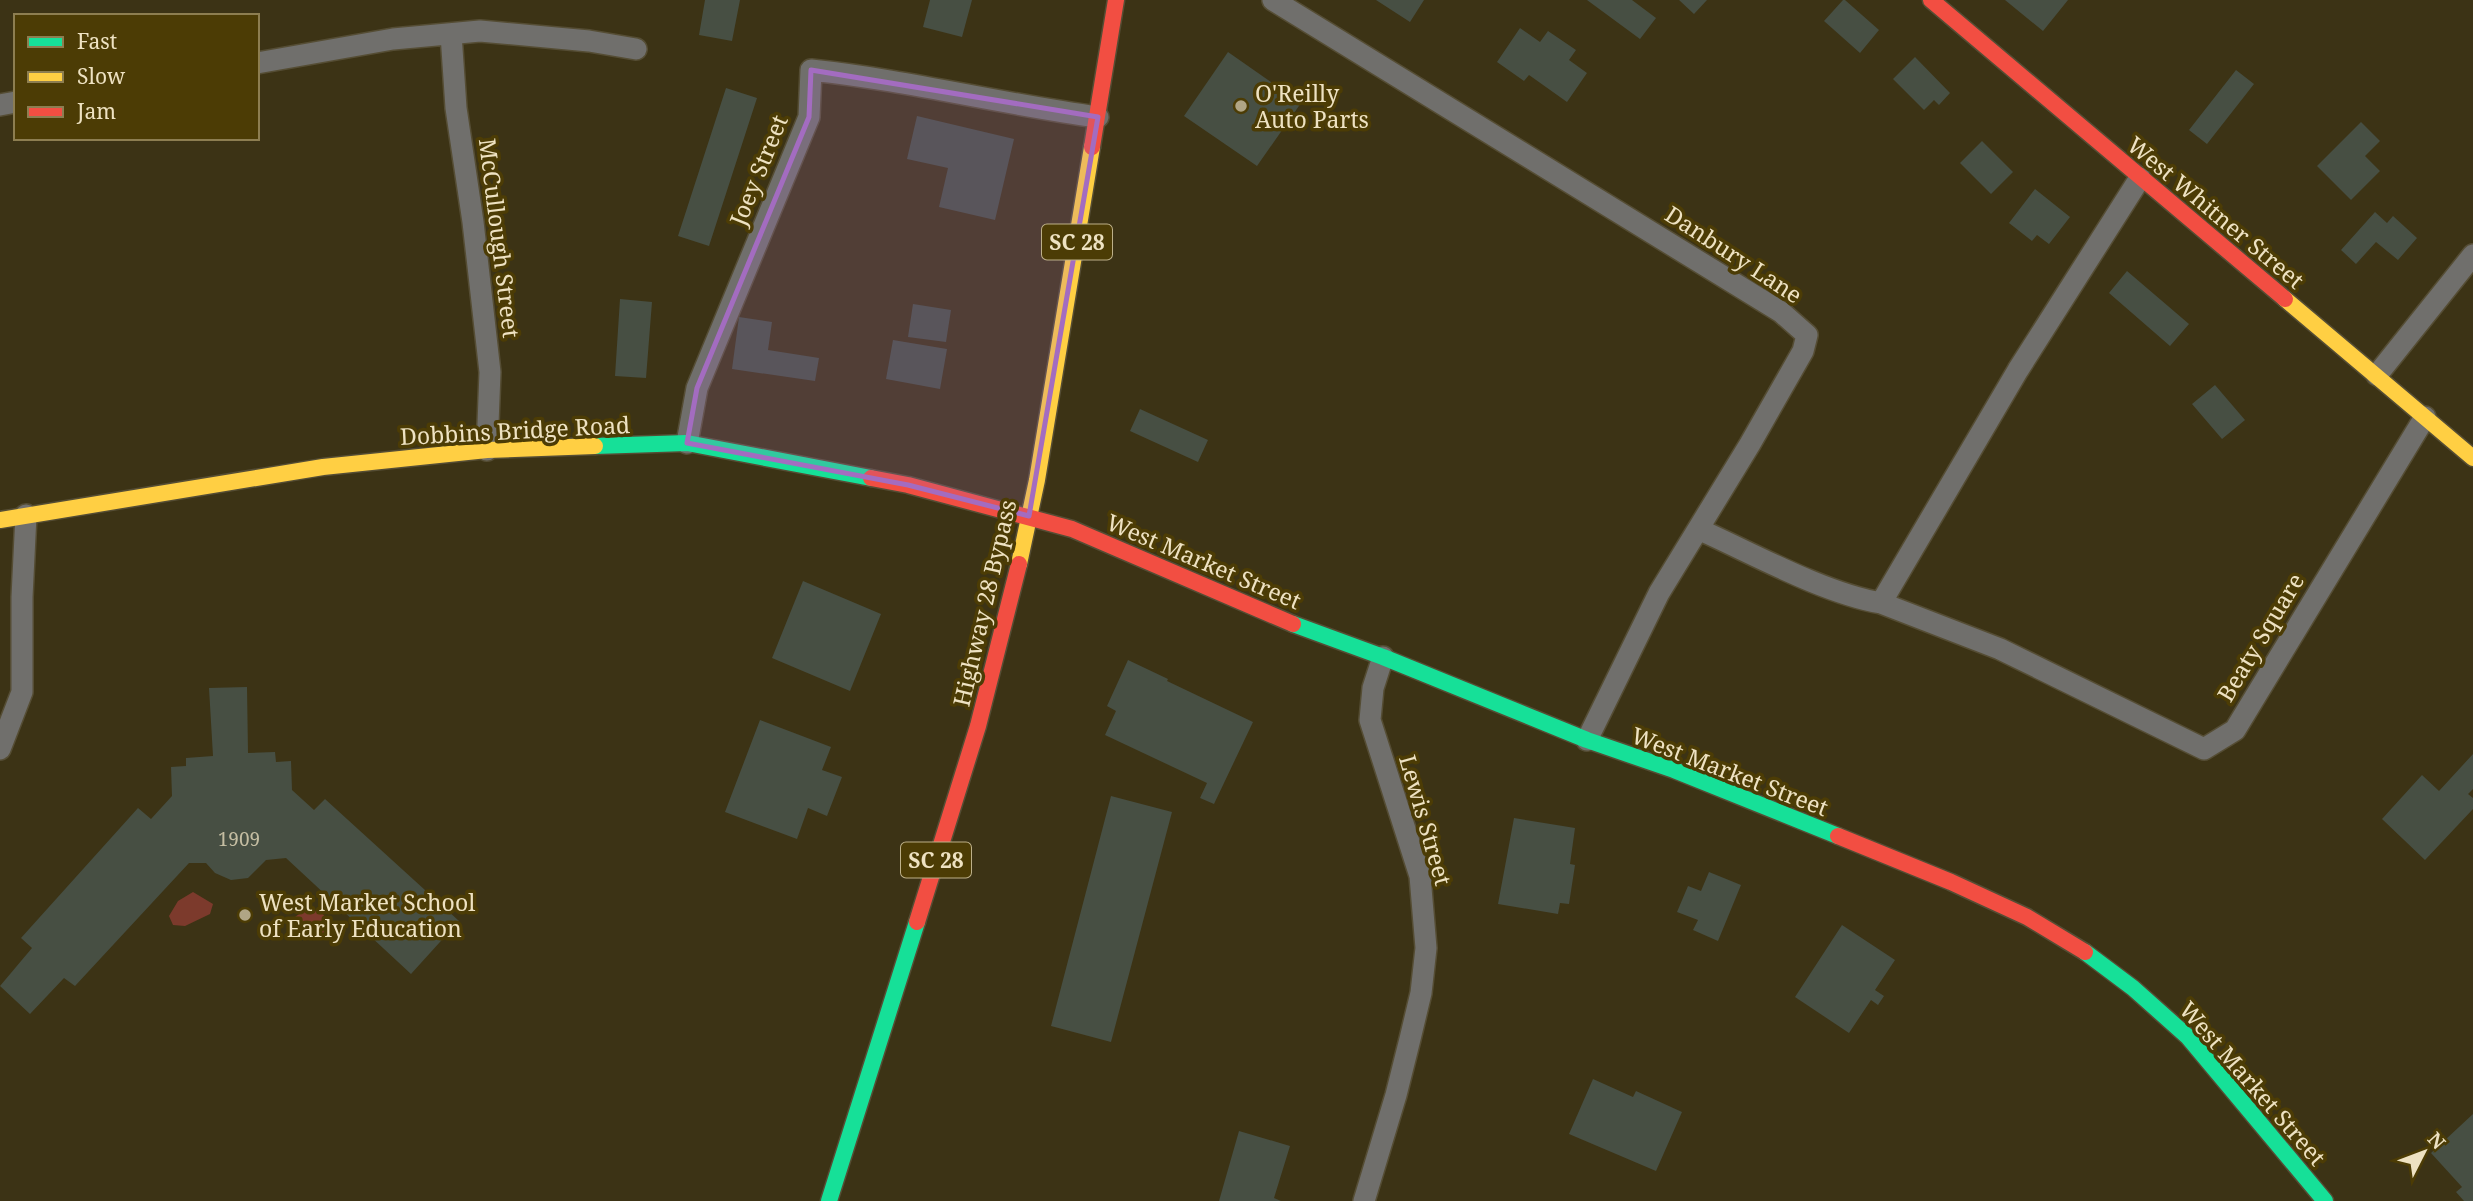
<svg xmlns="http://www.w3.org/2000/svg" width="2473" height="1201" font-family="'Noto Serif',serif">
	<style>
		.green { fill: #7c3a2c }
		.building { fill: #474f43 }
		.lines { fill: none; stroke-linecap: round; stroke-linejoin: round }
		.street-casing { stroke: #554d34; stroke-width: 24 }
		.fast-casing { stroke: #554d34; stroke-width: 19 }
		.slow-casing { stroke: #554d34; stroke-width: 19 }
		.jam-casing { stroke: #554d34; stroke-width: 19 }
		.street { stroke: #706f6c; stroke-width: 21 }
		.fast { stroke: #16e098; stroke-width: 16 }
		.slow { stroke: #ffcf43; stroke-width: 16 }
		.jam { stroke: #f24e42; stroke-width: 16 }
		.marked { fill: #a36cc0; fill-opacity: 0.2; stroke: #a36cc0; stroke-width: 5; stroke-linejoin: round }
		.poi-dot { fill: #b0a585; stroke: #4c3c05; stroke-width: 2.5 }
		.labels { text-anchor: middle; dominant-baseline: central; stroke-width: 7; stroke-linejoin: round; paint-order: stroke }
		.number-label { font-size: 19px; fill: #c4bda2 }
		.shield { fill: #4c3c05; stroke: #bdb089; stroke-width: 2 }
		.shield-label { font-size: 21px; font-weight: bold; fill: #eee2c2 }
		.poi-label { font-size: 23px; fill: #eee2c2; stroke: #4c3c05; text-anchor: start }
		.street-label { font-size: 23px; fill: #eee2c2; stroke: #4c3c05 }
	</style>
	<rect width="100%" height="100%" fill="#3c3315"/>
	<path class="green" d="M193,892l20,12 -3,10 -25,12 -12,-1 -4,-9 9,-15z
		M321,911l6,9 -4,15 -11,5 -13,-13 -4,-10 7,-5z"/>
	<path class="building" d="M705,0h35l-8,41 -33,-6z
		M930,0h42l-10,37 -39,-10z
		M1376,0h48l-14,22z
		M1587,0h45l24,18 -16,21z
		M1679,0h28l-13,14z
		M1843,0h2l34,30 -19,23 -36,-32z
		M2005,0h63l-25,31z
		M1520,28l20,14 8,-11 28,19 -7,10 18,13 -20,29 -38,-27 -5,6 -27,-19z
		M1228,52l73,51 -44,63 -73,-50z
		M1915,57l35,36 -11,12 -5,-5 -10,10 -31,-31z
		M2236,70l18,14 -47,60 -18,-14z
		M726,88l31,10 -48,148 -31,-10z
		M917,116l97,23 -19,81 -56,-13 9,-39 -41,-9z
		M2361,122l19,19 -15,15 15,15 -29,29 -34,-34z
		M1982,141l31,31 -22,22 -31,-31z
		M2035,189l35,28 -21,27 -12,-9 -5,6 -23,-18z
		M2375,212l12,11 6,-7 24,22 -19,22 -22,-18 -20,22 -15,-14z
		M2127,271l62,53 -19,22 -61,-53z
		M620,299l32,3 -6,76 -31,-2z
		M913,304l38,6 -5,32 -38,-5z
		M739,317l33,5 -4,28 51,8 -4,23 -83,-12z
		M893,340l54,9 -7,40 -54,-10z
		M2215,385l30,35 -23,19 -30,-35z
		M1140,409l68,31 -10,22 -68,-31z
		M803,581l78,33 -31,77 -78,-33z
		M1128,660l40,19 -1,2 86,41 -39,82 -14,-6 7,-15 -102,-48 11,-24 -9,-5z
		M247,687l1,66 27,-1 1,10 15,-1 1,29 22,20 11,-11 134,122 -48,53 -125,-116 -20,2 -18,18 -17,2 -16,-7 -9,-10h-17l-114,123 -11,-8 -34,36 -30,-28 32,-38 -11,-10 117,-130 13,11 21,-23 -1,-29 15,-1v-8l27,-2 -4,-68z
		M760,720l71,27 -9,23 20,7 -15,39 -19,-8 -11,31 -72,-27z
		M2473,754v35l-5,5 5,4v11l-48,51 -43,-41 40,-44 17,16z
		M1111,796l61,16 -61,230 -60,-16z
		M1514,818l61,10 -5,36 5,1 -6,39 -9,-1 -2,11 -60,-10z
		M1709,872l32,13 -23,56 -25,-11 5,-10 -21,-8 11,-26 13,5z
		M1842,925l53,35 -20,30 9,6 -6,9 -7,-5 -22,33 -54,-36z
		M1593,1079l40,18 3,-6 46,21 -26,59 -87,-37z
		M2473,1114v87h-9l-8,-9 6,-5 -31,-34z
		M1239,1131l51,15 -16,52 7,3h-62z"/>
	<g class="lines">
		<defs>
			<path id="street" d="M1273,0l508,312 26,23 -4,16 -53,93 -91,149 -72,147
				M451,34l5,74 17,114 17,150 -3,78
				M257,63l136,-24 87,-8 109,10 47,8
				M0,105l16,-3
				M2377,375l96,-120
				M687,443l10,-55 112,-271 2,-47c96,10 190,34 287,47
				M1698,529c54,24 125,64 183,74l119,46 204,100 31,-19 190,-313
				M1881,603l137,-233 122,-192
				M0,749l22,-57v-95l4,-82
				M1364,1201l32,-106 14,-56 11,-46 5,-45 -6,-72 -50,-156 3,-32 10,-31"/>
			<path id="fast" d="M595,446l92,-3 184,35
				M1293,624l90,33 204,83 87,30 164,66
				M2085,952l48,36 55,49 137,164
				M829,1201l88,-279"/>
			<path id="slow" d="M2285,299l188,159
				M0,520l323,-53 164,-17 108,-4
				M1019,564l18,-84 55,-333"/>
			<path id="jam" d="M1931,0l354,299
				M1092,147l24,-147
				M871,478l37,7 164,44 221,95
				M1838,836l113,46 76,35 58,35
				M917,922l61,-196 41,-162"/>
		</defs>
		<use href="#street" class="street-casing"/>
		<use href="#fast" class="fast-casing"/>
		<use href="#slow" class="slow-casing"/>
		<use href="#jam" class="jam-casing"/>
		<use href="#street" class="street"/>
		<use href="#fast" class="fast"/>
		<use href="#slow" class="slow"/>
		<use href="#jam" class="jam"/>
	</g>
	<path class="marked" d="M811,70l287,47 -69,399 -121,-31 -221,-42 10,-55 112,-271z"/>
	<g class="poi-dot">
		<circle cx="1241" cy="106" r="7"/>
		<circle cx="245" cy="915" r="7"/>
	</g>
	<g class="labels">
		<g class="number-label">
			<text x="239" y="839">1909</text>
		</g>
		<g class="shield">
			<rect x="1042" y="224.5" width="70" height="35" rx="5"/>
			<rect x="901" y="842.5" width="70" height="35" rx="5"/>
		</g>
		<g class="shield-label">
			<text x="1077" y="242">SC 28</text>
			<text x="936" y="860">SC 28</text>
		</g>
		<g class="poi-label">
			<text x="1255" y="93">O'Reilly<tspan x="1255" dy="26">Auto Parts</tspan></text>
			<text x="259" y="902">West Market School<tspan x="259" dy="26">of Early Education</tspan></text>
		</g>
		<g class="street-label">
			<text transform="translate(758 170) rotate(-68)">Joey Street</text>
			<text transform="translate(2216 212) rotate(40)">West Whitner Street</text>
			<text transform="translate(500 238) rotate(83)">McCullough Street</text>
			<text transform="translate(1734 254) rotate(33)">Danbury Lane</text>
			<text transform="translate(515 430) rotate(-3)">Dobbins Bridge Road</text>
			<text transform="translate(1204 561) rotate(23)">West Market Street</text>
			<text transform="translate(984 603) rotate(-77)">Highway 28 Bypass</text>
			<text transform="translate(2260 637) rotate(-59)">Beaty Square</text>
			<text transform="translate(1730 771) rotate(21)">West Market Street</text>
			<text transform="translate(1426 820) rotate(74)">Lewis Street</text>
			<text transform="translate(2253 1083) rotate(49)">West Market Street</text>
		</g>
	</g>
	<rect x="14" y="14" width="245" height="126" fill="#4c3c05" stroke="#8d7e51" stroke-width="2"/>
	<rect x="28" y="37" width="35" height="10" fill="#16e098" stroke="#8d7e51" stroke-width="2"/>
	<text x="77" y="49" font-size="21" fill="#eee2c2">Fast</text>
	<rect x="28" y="72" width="35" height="10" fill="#ffcf43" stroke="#8d7e51" stroke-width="2"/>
	<text x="77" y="84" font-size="21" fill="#eee2c2">Slow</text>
	<rect x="28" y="107" width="35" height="10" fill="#f24e42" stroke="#8d7e51" stroke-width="2"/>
	<text x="77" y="119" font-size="21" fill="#eee2c2">Jam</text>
	<g transform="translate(2424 1152) rotate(48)" stroke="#4c3c05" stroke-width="5" paint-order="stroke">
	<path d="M0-5L12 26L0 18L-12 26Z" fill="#eee2c2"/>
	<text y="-10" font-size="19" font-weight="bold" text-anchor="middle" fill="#eee2c2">N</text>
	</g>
</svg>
